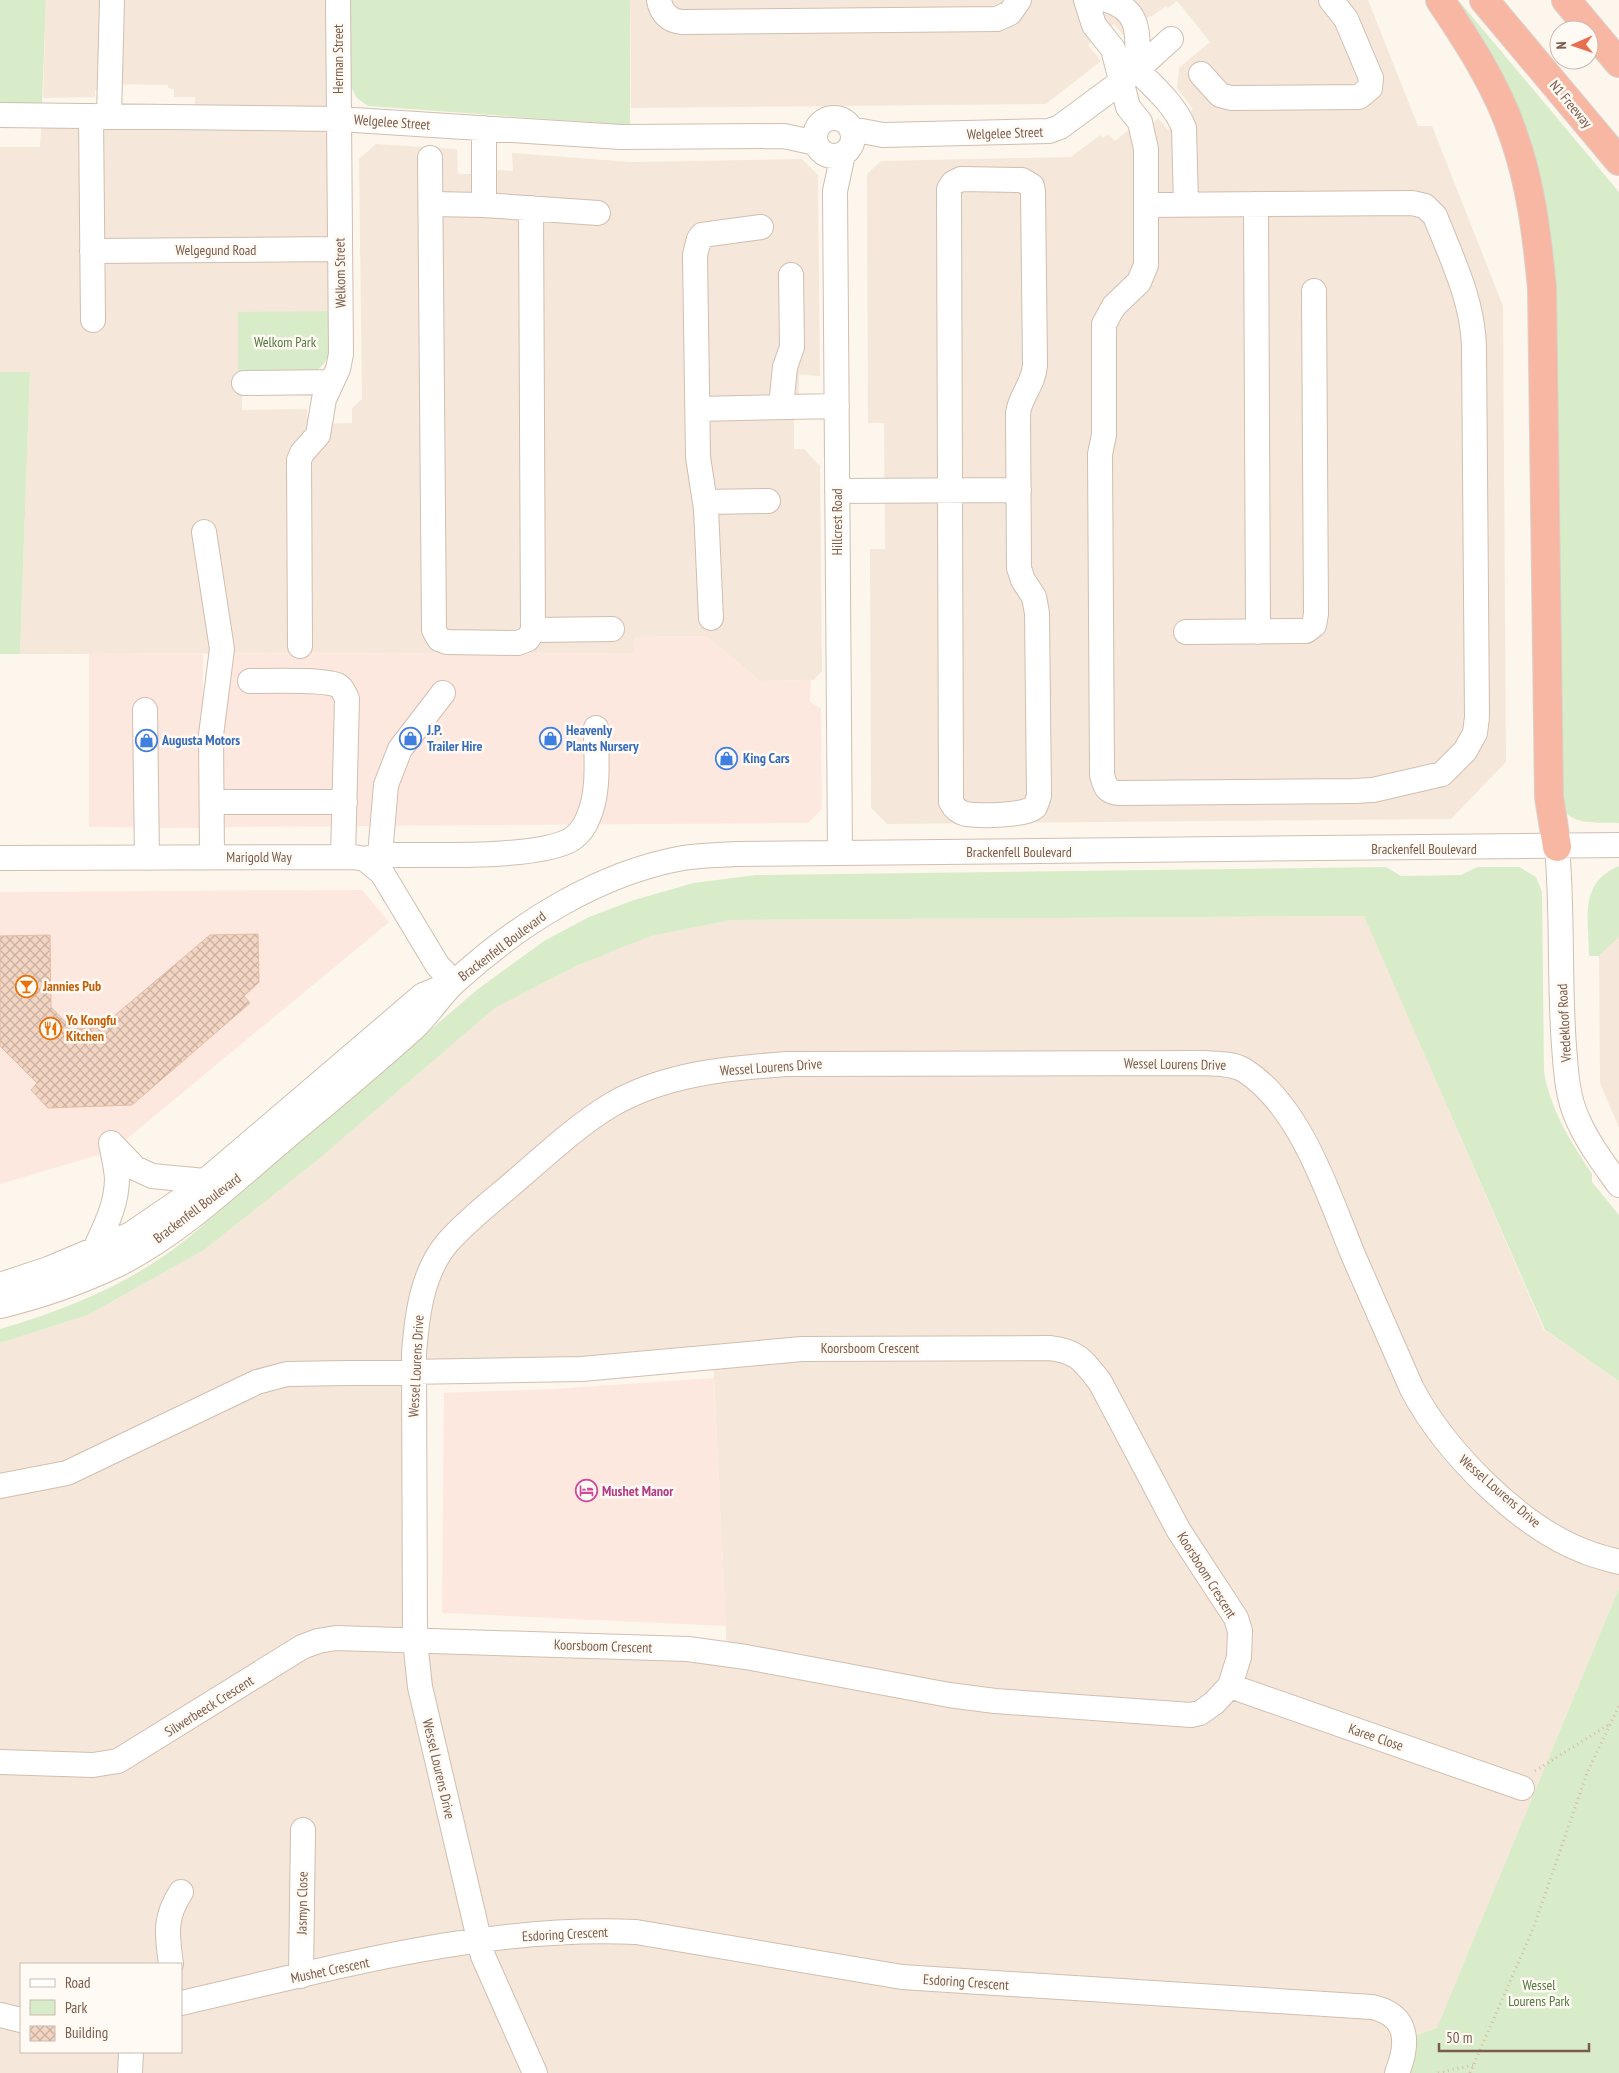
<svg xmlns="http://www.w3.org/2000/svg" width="1619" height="2073" font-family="'PT Sans Narrow',sans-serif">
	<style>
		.residential { fill: #f5e8da; fill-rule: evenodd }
		.commercial { fill: #fde8e0 }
		.green { fill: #d8ecc9 }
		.building { fill: url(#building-cross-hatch); stroke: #e6bba3 }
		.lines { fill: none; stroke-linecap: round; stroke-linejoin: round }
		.minor-casing { stroke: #d1beb0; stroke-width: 26 }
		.highway-casing { stroke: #dad1cd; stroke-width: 30 }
		.path { stroke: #d9b8a5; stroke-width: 3; stroke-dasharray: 1 4; stroke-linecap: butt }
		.minor { stroke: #fff; stroke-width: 24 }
		.highway { stroke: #f7b7a3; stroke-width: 28 }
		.labels { text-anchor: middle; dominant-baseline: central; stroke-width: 5; stroke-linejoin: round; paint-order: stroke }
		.street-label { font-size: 14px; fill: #7a5c4d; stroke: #fffaf3 }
		.park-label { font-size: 14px; fill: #537a41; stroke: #fffaf3 }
		.shop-label { font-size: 14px; font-weight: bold; fill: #366cbe; stroke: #fffaf3; text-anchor: start }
		.food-label { font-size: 14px; font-weight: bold; fill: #c56008; stroke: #fffaf3; text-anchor: start }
		.hotel-label { font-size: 14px; font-weight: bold; fill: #b23c85; stroke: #fffaf3; text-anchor: start }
	</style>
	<defs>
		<pattern id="building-cross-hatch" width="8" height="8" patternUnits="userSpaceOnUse" patternTransform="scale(1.25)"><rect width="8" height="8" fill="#f3d5c3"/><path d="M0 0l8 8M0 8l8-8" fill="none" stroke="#cab0a1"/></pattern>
	</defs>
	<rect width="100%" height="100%" fill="#fdf6ec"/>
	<path class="residential" d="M46,0h293l3,311 -103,60h3v39l65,-1v7l8,8 37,-1v-15l10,-9 -3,-240 17,-15 81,5 1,25h14v7l24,-1 1,-10 16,1 -1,-18 119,9 171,-3 16,16 2,201 -21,-1v30h-5v44h10l16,17 2,205 -8,9 -54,1 -54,-45 -72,1v16l-614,1 10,-281 -30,-1v-225h40l2,-31 153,2v-21h-21v-8l-6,-1v-3l-67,-1v6h-6v7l-52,1z
		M630,0h738l50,126h14l71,180 3,456 -55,57 -564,5 -16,-16 -1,-259h15l-1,-126h-16l-1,-249 14,-13 190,-4 29,-22 3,3 5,-4 7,7 32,-26 6,8 5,-5 10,12 25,-21 -16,-21 2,-20 31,-26 -33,-41 -9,7 -2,-2 -15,11 -1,-1 -26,20 -10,-12 -26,21 13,16 -55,43 -415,4z
		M1365,916l179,414 75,51v207l-182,441 -31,10 -8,34h-1398v-730l88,-28 116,-65 110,-87 181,-155 79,-41 77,-31 81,-16zM713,1356l14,299 -310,-13 -3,-271zM21,1964h160v88h-160z
		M1619,937v191l-19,-45 -1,-127z"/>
	<path class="commercial" d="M706,636l54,45 51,-1 -1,22 11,6 1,101 -14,14 -591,4 -1,-89 13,-84 405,-1v-16z
		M89,654h114l-1,174 -113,-1z
		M362,890l27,32 -277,229 -112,33v-292z
		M714,1378l12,248 -284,-13 2,-220 110,-4z"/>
	<path class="green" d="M0,0h46l-4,104 -42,-1z
		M345,0h285v125l-262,-19 -11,-8 -8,-15z
		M1459,1l160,191v631c-20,-1 -42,3 -56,-13l-15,-560 -96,-245z
		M332,311c0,22 4,46 -16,60l-74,3v-3h-4v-59z
		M0,372h30l-10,282h-20z
		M1619,866v71l-20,19h-10c0,-37 -11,-73 30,-90z
		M1386,867l15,9 60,-1 16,-8h42l17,10 6,15 2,180c7,39 27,70 48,102v8l27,33v166l-74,-51 -181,-414 -632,4 -81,16 -77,31 -79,41 -181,155 -110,87 -116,65 -88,28v-14c69,-20 132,-46 188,-91l290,-249 66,-48 45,-24 45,-17 60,-17 62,-8z
		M1619,1588v485h-212l8,-37 22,-8z"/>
	<path class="building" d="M258,934l1,48 -15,14 6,7 -118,102 -84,3 -17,-18 6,-7 -37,-37v-110l50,-1 1,72 21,22 28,-1 110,-93z"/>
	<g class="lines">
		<defs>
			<path id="minor" d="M659,0c2,13 10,21 23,22l315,-3 13,-6 9,-13
				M1086,0l8,25 19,24 15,58 12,15 6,27v116l-7,17 -25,24 -10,18v111l-4,19 2,321c3,11 4,17 17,18l236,-2 18,-1 69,-16 23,-23 10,-18 2,-16 -3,-370c-1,-46 -22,-88 -39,-131l-10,-10 -13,-3 -266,2
				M1107,0c37,11 30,39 30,70 17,17 38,35 47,58l2,76
				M1201,74l19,21 11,3 128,-1 11,-9 1,-10 -25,-59 -15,-19
				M0,115l339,4 282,18 163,-1 32,7
				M91,116l2,204
				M109,116l3,-116
				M815 137a19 19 0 1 1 38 0a19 19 0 1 1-38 0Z
				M851,129l32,6 166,-4 11,-4 77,-57 34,-31
				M430,158l4,472 5,9 8,3 71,1 10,-4 5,-9 -2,-422
				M961,179l61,1 10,6 1,6 2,173c-1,19 -15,31 -17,48l1,155 4,12 11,17 3,16 2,183 -4,11c-10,9 -56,9 -69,7 -8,-2 -12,-6 -15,-12l-2,-613 4,-6z
				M431,204l53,1v-77
				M1256,204l2,428
				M484,205l114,8
				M92,251l248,-2
				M244,383l88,-1
				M781,407l4,-40 7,-20 -1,-72
				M698,409l139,-3
				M837,491l182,-1
				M705,502l63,-1
				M204,532l18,117 -11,86 1,122
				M711,618l-5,-109 -8,-52 -3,-202 4,-16 3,-4 59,-8
				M533,630l79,-1
				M1186,632l115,-1h5l8,-6 2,-11 -2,-323
				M300,646l-1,-186 3,-7 16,-18 6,-36 14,-30 3,-15 -3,-354
				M250,681c17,0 77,-2 89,5 4,3 6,8 8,13l-4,158
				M145,710l2,148
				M226,802h119
				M1557,847c6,66 2,133 7,199 2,25 3,51 14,74 10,23 26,44 41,65
				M840,853l-5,-662 8,-37
				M380,855l6,-70 14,-36 43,-56
				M0,858l354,-1 11,2 17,14 56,93 16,16
				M365,859l15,-4c43,-1 158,5 192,-16 7,-5 13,-13 16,-21 12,-26 8,-61 8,-90
				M111,1143l24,25 17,8 53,5
				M94,1251c11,-24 23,-46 23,-73 -1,-12 -4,-24 -6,-35
				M0,1285l48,-16 83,-35 60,-41 232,-198 29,-12
				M0,1306c42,-10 82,-24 121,-43 60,-31 111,-80 162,-123 44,-37 89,-74 132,-113 15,-14 26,-33 41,-46 62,-57 143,-108 227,-123 18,-3 36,-3 53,-4l883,-9
				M0,1486l67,-13 190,-91 30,-8 295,-5 220,-20 247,-1c28,3 34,12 51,34l79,149 57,87 4,13 -1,26 -9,29 -16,17 -14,10 -9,2 -196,-14 -46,-6 -203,-38 -58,-8 -352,-11 -18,3 -16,6 -184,114 -25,4 -93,-3
				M1230,1686l292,102
				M171,1964c-4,-30 -7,-46 10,-72
				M301,1976l2,-146
				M181,2003c150,-34 300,-78 455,-71l266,45 470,30c37,8 37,36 25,66
				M0,2015l21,5
				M130,2073l1,-21
				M535,2073l-52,-117 -63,-269 -5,-46 -1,-288c3,-38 8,-81 34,-111 21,-24 47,-43 71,-64 29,-25 59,-53 92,-73 53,-31 117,-37 176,-41l416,-1c14,1 29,0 41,7 58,37 85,127 110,187 19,44 39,88 58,132 33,62 107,138 174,163 10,4 22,7 33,10"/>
			<path id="highway" d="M1440,0c28,42 57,86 73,134 18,50 24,102 29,154l7,509 8,50
				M1484,0l135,161
				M1566,0l53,63"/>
		</defs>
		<use href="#minor" class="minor-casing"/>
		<use href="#highway" class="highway-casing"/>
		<path class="path" d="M1535,1771l75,-47
			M1438,2073l35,-8
			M1470,2073l63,-144 54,-156 32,-67"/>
		<use href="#minor" class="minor"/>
		<use href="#highway" class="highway"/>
	</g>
	<defs>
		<symbol id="shop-ring" viewBox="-11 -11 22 22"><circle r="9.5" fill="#fffaf3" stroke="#3f7fe0" stroke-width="1.5"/><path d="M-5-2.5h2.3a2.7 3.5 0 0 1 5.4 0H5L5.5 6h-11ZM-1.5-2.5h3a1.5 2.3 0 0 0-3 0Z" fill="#3f7fe0"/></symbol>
		<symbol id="bar-ring" viewBox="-11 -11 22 22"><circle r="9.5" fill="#fffaf3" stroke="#e8710a" stroke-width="1.5"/><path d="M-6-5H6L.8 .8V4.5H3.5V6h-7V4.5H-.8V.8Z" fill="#e8710a"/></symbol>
		<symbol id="restaurant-ring" viewBox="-11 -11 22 22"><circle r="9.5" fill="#fffaf3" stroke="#e8710a" stroke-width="1.5"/><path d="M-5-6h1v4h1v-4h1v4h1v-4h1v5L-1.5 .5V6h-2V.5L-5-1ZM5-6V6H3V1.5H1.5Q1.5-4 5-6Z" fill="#e8710a"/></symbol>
		<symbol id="hotel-ring" viewBox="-11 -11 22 22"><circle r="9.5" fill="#fffaf3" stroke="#d1479c" stroke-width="1.5"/><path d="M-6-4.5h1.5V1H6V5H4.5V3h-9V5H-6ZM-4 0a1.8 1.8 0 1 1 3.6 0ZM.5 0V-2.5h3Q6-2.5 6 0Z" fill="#d1479c"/></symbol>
	</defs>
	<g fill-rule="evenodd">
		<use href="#shop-ring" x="398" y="726" width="25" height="25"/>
		<use href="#shop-ring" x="538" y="726" width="25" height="25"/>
		<use href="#shop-ring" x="134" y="728" width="25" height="25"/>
		<use href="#shop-ring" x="714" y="746" width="25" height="25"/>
		<use href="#bar-ring" x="14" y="974" width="25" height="25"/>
		<use href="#restaurant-ring" x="38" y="1016" width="25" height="25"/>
		<use href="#hotel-ring" x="574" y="1478" width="25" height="25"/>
	</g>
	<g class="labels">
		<g class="street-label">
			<text transform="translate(338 59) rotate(-90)">Herman Street</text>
			<text transform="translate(1571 104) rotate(50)">N1 Freeway</text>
			<text transform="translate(392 122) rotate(4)">Welgelee Street</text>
			<text transform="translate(1005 133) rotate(-2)">Welgelee Street</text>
			<text x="216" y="250">Welgegund Road</text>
			<text transform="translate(340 273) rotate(-91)">Welkom Street</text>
			<text transform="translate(837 522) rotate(-90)">Hillcrest Road</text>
			<text x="1424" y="849">Brackenfell Boulevard</text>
			<text x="1019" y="852">Brackenfell Boulevard</text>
			<text x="259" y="857">Marigold Way</text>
			<text transform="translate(502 946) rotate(-37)">Brackenfell Boulevard</text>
			<text transform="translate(1564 1023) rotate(-93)">Vredekloof Road</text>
			<text transform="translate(1175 1064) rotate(1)">Wessel Lourens Drive</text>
			<text transform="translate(771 1067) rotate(-4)">Wessel Lourens Drive</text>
			<text transform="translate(197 1208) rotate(-37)">Brackenfell Boulevard</text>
			<text x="870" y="1348">Koorsboom Crescent</text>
			<text transform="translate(416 1366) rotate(-87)">Wessel Lourens Drive</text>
			<text transform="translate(1500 1491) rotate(41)">Wessel Lourens Drive</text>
			<text transform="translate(1207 1575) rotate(58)">Koorsboom Crescent</text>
			<text transform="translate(603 1646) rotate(2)">Koorsboom Crescent</text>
			<text transform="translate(209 1706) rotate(-32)">Silwerbeeck Crescent</text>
			<text transform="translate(1376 1737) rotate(19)">Karee Close</text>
			<text transform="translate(439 1769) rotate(77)">Wessel Lourens Drive</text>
			<text transform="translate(302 1903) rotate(-89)">Jasmyn Close</text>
			<text transform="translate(565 1934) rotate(-3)">Esdoring Crescent</text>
			<text transform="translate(330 1970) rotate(-12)">Mushet Crescent</text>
			<text transform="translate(966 1982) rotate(4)">Esdoring Crescent</text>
		</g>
		<g class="park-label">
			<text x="285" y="342">Welkom Park</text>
			<text x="1539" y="1985">Wessel<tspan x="1539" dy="16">Lourens Park</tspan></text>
		</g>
		<g class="shop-label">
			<text x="427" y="730">J.P.<tspan x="427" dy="16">Trailer Hire</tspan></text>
			<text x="566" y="730">Heavenly<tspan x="566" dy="16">Plants Nursery</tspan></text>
			<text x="162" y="740">Augusta Motors</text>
			<text x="743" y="758">King Cars</text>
		</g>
		<g class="food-label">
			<text x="43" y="986">Jannies Pub</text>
			<text x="66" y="1020">Yo Kongfu<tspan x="66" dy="16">Kitchen</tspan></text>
		</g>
		<g class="hotel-label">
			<text x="602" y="1491">Mushet Manor</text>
		</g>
	</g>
	<rect x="20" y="1963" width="162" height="90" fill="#fffaf3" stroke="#cabbb1"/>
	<rect x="30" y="1979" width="25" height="8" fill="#ffffff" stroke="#cabbb1"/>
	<text x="65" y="1988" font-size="15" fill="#7a5c4d">Road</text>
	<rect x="30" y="2000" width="25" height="15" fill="#d8ecc9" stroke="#cabbb1"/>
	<text x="65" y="2013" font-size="15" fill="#7a5c4d">Park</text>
	<rect x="30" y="2026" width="25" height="15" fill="url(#building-cross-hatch)" stroke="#cabbb1"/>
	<text x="65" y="2038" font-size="15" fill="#7a5c4d">Building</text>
	<g transform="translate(1574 45) rotate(268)"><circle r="24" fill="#fffaf3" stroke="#cabbb1"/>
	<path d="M0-4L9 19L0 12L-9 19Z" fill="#e76f51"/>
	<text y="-8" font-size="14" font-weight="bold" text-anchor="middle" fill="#7a5c4d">N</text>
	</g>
	<path d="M1439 2043v8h150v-8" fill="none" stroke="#7a5c4d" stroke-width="2.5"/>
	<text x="1446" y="2043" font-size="15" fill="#7a5c4d" stroke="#fffaf3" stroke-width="4" paint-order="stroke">50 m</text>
</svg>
